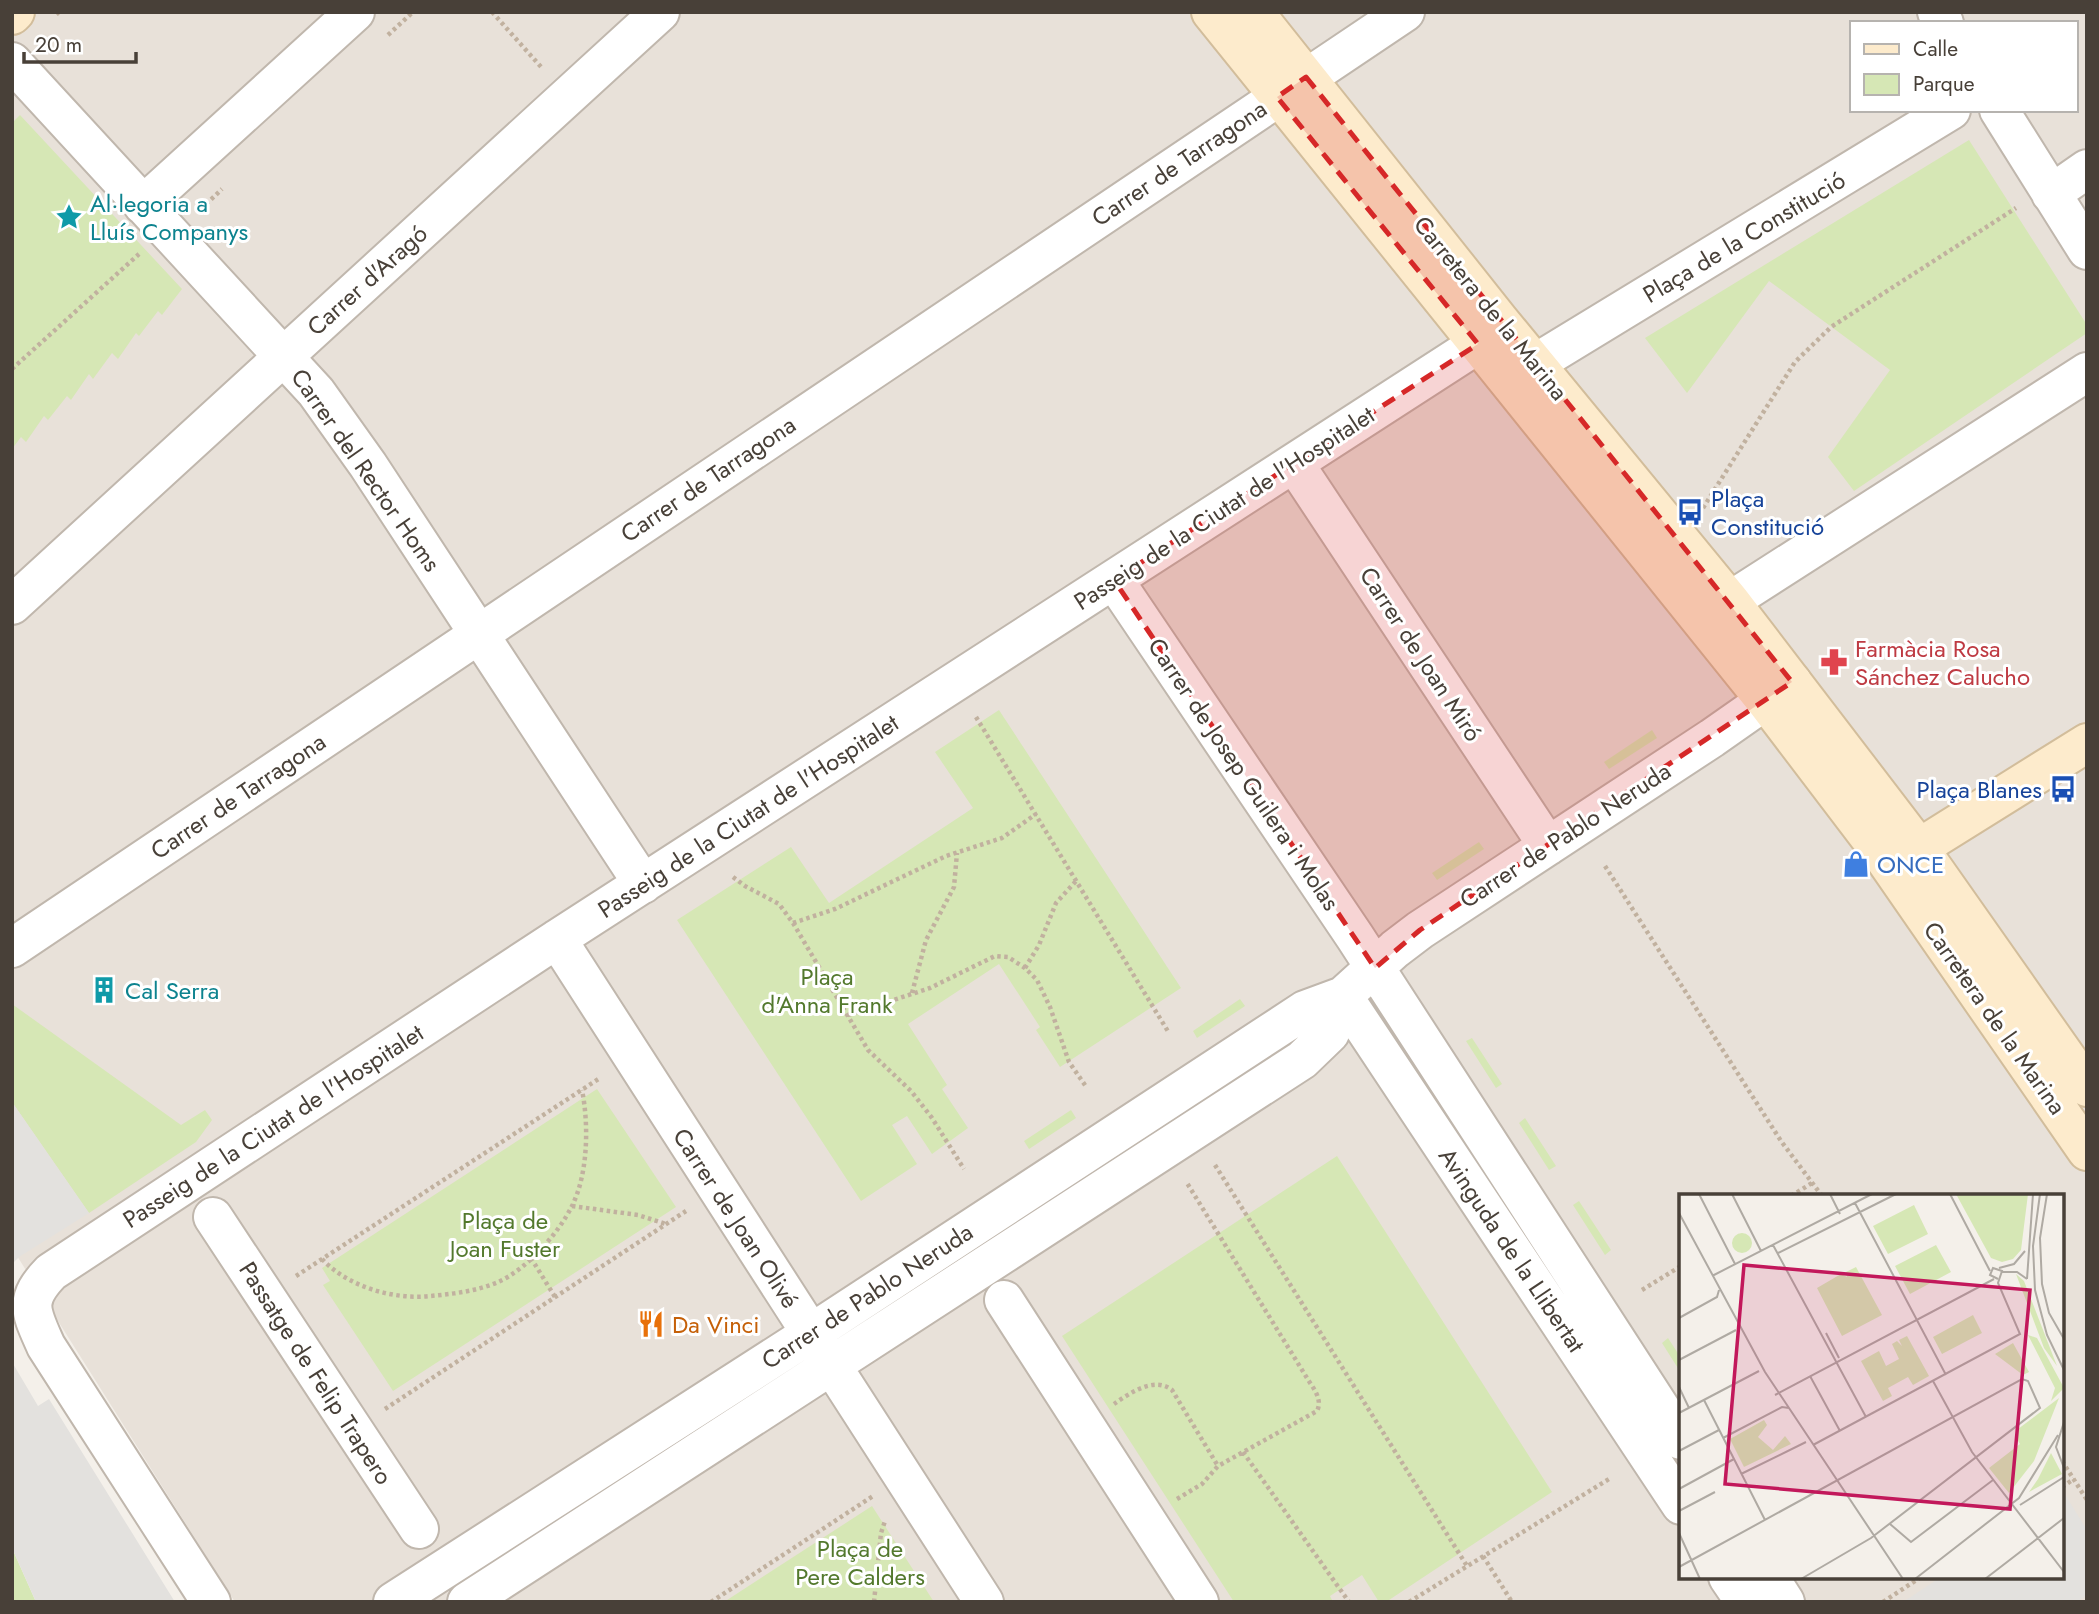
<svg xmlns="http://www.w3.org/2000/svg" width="2099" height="1614" font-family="Jost,sans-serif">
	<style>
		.residential { fill: #e8e1d9; fill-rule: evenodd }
		.green { fill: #d6e7b5 }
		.parking { fill: #e3e1de }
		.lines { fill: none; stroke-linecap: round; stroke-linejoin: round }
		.street-casing { stroke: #c0b7ad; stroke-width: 42 }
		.secondary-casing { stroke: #d2bd9b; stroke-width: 42 }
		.path { stroke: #c1b19f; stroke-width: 4.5; stroke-dasharray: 3.5 3.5; stroke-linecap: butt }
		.street { stroke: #fff; stroke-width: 38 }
		.secondary { stroke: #fdebcc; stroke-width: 38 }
		.marked { fill: #d62828; fill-opacity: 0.2; stroke: #d62828; stroke-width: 5; stroke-dasharray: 14 9; stroke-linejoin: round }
		.labels { text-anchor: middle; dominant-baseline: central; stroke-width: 6; stroke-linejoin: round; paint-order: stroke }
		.street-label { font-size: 24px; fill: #484038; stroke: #fff }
		.culture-label { font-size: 24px; fill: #0d838f; stroke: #fff; text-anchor: start }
		.transit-label { font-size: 24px; fill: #164399; stroke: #fff; text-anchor: start }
		.health-label { font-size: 24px; fill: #be3a42; stroke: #fff; text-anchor: start }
		.shop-label { font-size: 24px; fill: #366cbe; stroke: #fff; text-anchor: start }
		.park-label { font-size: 24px; fill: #53792d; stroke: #fff }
		.food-label { font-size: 24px; fill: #c56008; stroke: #fff; text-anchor: start }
		.inset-road { fill: none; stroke: #afaaa3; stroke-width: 2 }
		.view { fill: #c2185b; fill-opacity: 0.15; stroke: #c2185b; stroke-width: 3.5 }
		.inset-edge { fill: none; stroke: #484038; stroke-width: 3.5 }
	</style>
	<rect width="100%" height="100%" fill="#f4f0ea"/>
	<path class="residential" d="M12,12h2075v1590h-1852l-223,-354zM1852,23h224v87h-224zM1681,1196h381v381h-381z"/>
	<path class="green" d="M20,115l162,174 -20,26 -4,-4 -19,25 -3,-3 -18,26 -6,-6 -19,26 -4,-5 -18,26 -4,-4 -19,24 -4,-4 -18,26 -5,-5 -9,12v-326z
		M1969,140l118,185v8l-233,158 -26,-34 62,-87 -121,-89 -82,112 -42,-55z
		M999,710l182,278 -121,79 -24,-37 4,-3 -41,-63 -91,60 39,61 -5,4 26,39 -36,26 -25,-38 -15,9 25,39 -56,37 -184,-281 114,-73 38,56 144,-95 -38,-56z
		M1652,730l5,8 -48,31 -5,-7z
		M1479,842l5,7 -47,31 -5,-7z
		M1240,999l5,7 -48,32 -4,-7z
		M12,1004l169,121 24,-15 7,10 -16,22 -107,71 -77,-111z
		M1472,1038l30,46 -6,4 -30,-47z
		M597,1089l79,118 -283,184 -70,-106 7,-4 -8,-13z
		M1071,1110l5,8 -47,31 -5,-8z
		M1525,1118l31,48 -7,4 -30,-47z
		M1337,1156l215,336 -166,110h-7l-17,-27 -32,21 3,6h-99l-172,-266z
		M1579,1201l32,49 -6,5 -32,-50z
		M1668,1338l13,20v15l-19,-30z
		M872,1506l62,96h-210z
		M12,1548l24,54h-24z"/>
	<path class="parking" d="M12,1102l77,111 -70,44 -7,7z
		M12,1362l26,44 11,-7 126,203h-139l-24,-54z
		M2066,1496l21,34v65l-10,7h-174l38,-25h121v-79z"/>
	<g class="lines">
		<defs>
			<path id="street" d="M1937,12l7,11
				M12,62l304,330 52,73 275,419
				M1999,110l88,140
				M2051,194l36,-25
				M143,205l212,-193
				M1536,363l415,-253
				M1294,463l254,383
				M1114,580l241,357 326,503
				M1699,603l17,2 14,-4 357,-229
				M12,605l648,-593
				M557,939l427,663
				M12,948l1393,-936
				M1343,996l338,509
				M213,1217l206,312
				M1004,1300l195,302
				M1728,1577l17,25
				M1769,1577l16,25
				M211,1602l-165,-256c-15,-34 -23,-45 5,-74l506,-333 921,-595
				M393,1602l417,-268 495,-324 38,-14 52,-47 25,-19 292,-192 80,-56
				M467,1602l835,-542 28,-27 13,-37"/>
			<path id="secondary" d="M1211,12l554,688 108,142 214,309
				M1254,12l245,308 231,281 62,81 127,166 168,239
				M12,15l3,-3
				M1907,869l12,-21 168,-105"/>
		</defs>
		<use href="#street" class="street-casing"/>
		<use href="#secondary" class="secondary-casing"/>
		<path class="path" d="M57,12l3,3
			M492,12l50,56
			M388,35l25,-23
			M201,209l21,-20
			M12,369l127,-115
			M1703,508l92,-146 36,-35 185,-119
			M976,717l193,316
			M1605,866l176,275 41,55
			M733,877l12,9 34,18 14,19 75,127 43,41 21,27 32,51
			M793,923l42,-14 111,-53 56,-18 34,-24
			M1025,968l14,-23 17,-42 20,-22
			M912,993l14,-53 28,-53 3,-34
			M848,1015l82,-27 65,-32 13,1 17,11 12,12 13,27 19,55 18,26
			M1215,1165l252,401
			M1791,1196l21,-13
			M572,1206l66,9 28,9
			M531,1258l24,39
			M322,1259c26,28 72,41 108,37 23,-2 47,-5 68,-14 28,-12 60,-48 74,-76 16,-32 17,-81 10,-116
			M296,1276l304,-198
			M1642,1290l39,-24
			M1114,1404c16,-11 40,-28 58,-14l46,76
			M385,1409l301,-198
			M1243,1452l106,150
			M2062,1461l25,39
			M2062,1487l12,-8
			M1177,1499l25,-15 16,-18 99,-55c6,-12 -4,-23 -10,-33l-120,-195
			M1483,1556l29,46
			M711,1602l162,-106
			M874,1602l7,-69 4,-12
			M1409,1602l200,-123
			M1883,1602l38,-25"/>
		<use href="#street" class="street"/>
		<use href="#secondary" class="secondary"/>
	</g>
	<path class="marked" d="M1306,77l486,605 -372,248 -45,38 -261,-388 364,-236 -201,-247z"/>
	<defs>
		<symbol id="sight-bare" viewBox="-9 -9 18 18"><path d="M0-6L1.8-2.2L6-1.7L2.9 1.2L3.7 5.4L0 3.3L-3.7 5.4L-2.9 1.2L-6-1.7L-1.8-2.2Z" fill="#0f9aa8" stroke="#fff" stroke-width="2.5" paint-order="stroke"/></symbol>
		<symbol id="bus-bare" viewBox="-9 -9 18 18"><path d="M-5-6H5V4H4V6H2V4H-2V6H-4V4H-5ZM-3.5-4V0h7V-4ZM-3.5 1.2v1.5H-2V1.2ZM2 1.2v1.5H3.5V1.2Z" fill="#1a4fb4" stroke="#fff" stroke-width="2.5" paint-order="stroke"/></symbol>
		<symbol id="pharmacy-bare" viewBox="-9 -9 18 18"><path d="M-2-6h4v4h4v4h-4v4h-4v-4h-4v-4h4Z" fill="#e0444e" stroke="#fff" stroke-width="2.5" paint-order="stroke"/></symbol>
		<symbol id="shop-bare" viewBox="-9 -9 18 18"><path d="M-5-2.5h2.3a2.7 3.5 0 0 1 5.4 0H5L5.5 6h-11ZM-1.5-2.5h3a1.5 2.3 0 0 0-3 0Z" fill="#3f7fe0" stroke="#fff" stroke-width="2.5" paint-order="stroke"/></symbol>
		<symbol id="building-bare" viewBox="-9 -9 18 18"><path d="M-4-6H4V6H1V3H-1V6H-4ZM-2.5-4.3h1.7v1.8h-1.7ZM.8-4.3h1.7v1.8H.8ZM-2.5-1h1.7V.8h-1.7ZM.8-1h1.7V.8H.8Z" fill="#0f9aa8" stroke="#fff" stroke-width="2.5" paint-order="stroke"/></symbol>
		<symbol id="restaurant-bare" viewBox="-9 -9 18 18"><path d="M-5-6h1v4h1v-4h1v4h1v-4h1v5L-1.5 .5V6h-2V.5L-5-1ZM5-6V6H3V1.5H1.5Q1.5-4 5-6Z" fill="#e8710a" stroke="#fff" stroke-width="2.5" paint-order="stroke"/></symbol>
	</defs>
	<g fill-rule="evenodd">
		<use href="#sight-bare" x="50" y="198" width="38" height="38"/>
		<use href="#bus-bare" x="1671" y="493" width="38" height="38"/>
		<use href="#pharmacy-bare" x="1815" y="643" width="38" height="38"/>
		<use href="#bus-bare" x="2044" y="770" width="38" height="38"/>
		<use href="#shop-bare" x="1837" y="845" width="38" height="38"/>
		<use href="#building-bare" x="85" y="971" width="38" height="38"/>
		<use href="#restaurant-bare" x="632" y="1305" width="38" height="38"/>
	</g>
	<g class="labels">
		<g class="street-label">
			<text transform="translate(1179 163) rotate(-34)">Carrer de Tarragona</text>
			<text transform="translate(1744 237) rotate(-31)">Plaça de la Constitució</text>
			<text transform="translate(367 280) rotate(-42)">Carrer d'Aragó</text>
			<text transform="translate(1491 308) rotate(51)">Carretera de la Marina</text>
			<text transform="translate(366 470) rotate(55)">Carrer del Rector Homs</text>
			<text transform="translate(708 479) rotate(-34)">Carrer de Tarragona</text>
			<text transform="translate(1224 508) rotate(-33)">Passeig de la Ciutat de l'Hospitalet</text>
			<text transform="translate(1421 654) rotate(57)">Carrer de Joan Miró</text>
			<text transform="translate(1244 774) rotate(56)">Carrer de Josep Guilera i Molas</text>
			<text transform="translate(238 796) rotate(-34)">Carrer de Tarragona</text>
			<text transform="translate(748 816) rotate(-33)">Passeig de la Ciutat de l'Hospitalet</text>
			<text transform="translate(1565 835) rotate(-33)">Carrer de Pablo Neruda</text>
			<text transform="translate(1995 1018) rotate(55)">Carretera de la Marina</text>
			<text transform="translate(273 1126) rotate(-33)">Passeig de la Ciutat de l'Hospitalet</text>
			<text transform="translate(736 1218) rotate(57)">Carrer de Joan Olivé</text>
			<text transform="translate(1512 1250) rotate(56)">Avinguda de la Llibertat</text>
			<text transform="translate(867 1296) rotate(-33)">Carrer de Pablo Neruda</text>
			<text transform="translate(316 1373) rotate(57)">Passatge de Felip Trapero</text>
		</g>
		<g class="culture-label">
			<text x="90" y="203">Al·legoria a<tspan x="90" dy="28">Lluís Companys</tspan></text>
			<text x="125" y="990">Cal Serra</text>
		</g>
		<g class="transit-label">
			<text x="1711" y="498">Plaça<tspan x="1711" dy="28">Constitució</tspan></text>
			<text x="2042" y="789" text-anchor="end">Plaça Blanes</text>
		</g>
		<g class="health-label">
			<text x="1855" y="648">Farmàcia Rosa<tspan x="1855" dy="28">Sánchez Calucho</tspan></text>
		</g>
		<g class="shop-label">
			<text x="1877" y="864">ONCE</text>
		</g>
		<g class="park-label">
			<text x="827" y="976">Plaça<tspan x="827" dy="28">d'Anna Frank</tspan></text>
			<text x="505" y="1220">Plaça de<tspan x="505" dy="28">Joan Fuster</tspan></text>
			<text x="860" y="1548">Plaça de<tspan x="860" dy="28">Pere Calders</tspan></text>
		</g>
		<g class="food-label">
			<text x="672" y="1324">Da Vinci</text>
		</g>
	</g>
	<g transform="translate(1679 1194)">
		<rect width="385" height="385" fill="#f4f0ea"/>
		<path d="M277,0h72l-7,56 -8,9 -11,3 -11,-4zM235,11l14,29 -40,20 -15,-28zM53 49a10 10 0 1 1 20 0a10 10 0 1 1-20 0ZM257,51l15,27 -41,22 -15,-28zM177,73l26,48 -40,21 -25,-48 24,-14 6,3 -1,-5zM337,80l8,7 33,85 -13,-18zM294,121l9,18 -40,21 -9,-17zM349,141l9,3 27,50 -13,13 4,-13zM228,142l22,40 -16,9 -5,-8 -20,11 4,8 -9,5 -22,-40 18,-10 7,15 13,-7 -7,-15 5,-3 5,5 -3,-6zM334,149l16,29 -6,3 -28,-21zM380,204l-25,63 -25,32 -20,-25 31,-24 -5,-8 3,-7zM85,226l3,5 -9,12 15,13 12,-14 6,8 -47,23 -14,-28zM372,259l11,21 -33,18 9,-13z" fill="#d6e7b5"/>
		<path class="inset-road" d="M20,0l36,70M53,0l29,57M151,0l10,20M271,0l40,77M361,0l-7,52 2,44 12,45 17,35M368,0l-7,44 2,46 7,29 15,26M176,9l91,172M0,19l86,159 138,207M94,51l93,172M99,59l118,-59M320,74l15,-4 11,-13M323,78h15l10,7M33,82l160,-82M348,85l6,-85M0,124l38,-21 2,-7M147,139l13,25M0,166l57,-30M131,182l30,55M254,187l39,71 92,120M0,193l10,21M96,201l219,-116M25,206l61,120M0,219l80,-42M385,228l-8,25 8,21M44,244l59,-31 7,1M134,251l207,-111 -22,-51 4,-12 -9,-3 -3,7 8,4M0,257l40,-21M62,280l65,-32M0,295l55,-30M341,311l44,-28M0,317l36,-19M211,330l21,18 82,-62M0,339l21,46M0,373l343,-188 6,2 12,27 -169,130 -70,41M236,385l104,-81 39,-63M306,385l79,-61"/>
		<path class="view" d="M65,71l286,25 -20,219 -285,-25z"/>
		<rect width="385" height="385" class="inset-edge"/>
	</g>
	<rect width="2099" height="1614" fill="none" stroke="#484038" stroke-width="28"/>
	<rect x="1850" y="21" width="228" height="91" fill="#ffffff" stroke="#b6b3af" stroke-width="2"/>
	<rect x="1864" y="44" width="35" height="10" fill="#fdebcc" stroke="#b6b3af" stroke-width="2"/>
	<text x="1913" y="56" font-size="21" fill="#484038">Calle</text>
	<rect x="1864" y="74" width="35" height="21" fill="#d6e7b5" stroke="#b6b3af" stroke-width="2"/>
	<text x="1913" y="91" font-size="21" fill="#484038">Parque</text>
	<path d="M24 52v10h112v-10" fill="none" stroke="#484038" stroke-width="3.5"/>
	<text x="35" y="52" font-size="21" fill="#484038" stroke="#ffffff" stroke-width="5" paint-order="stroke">20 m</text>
</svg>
